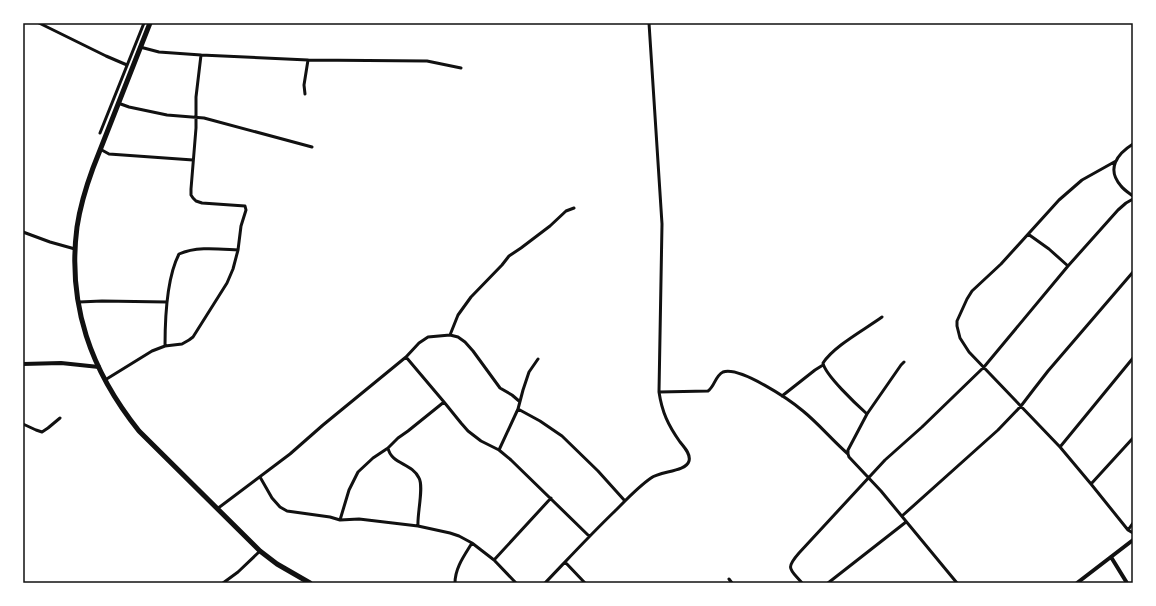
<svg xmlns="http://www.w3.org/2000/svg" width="1156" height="606" font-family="Barlow,sans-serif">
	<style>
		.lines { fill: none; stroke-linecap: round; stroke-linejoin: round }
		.minor { stroke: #111; stroke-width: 3 }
		.tertiary { stroke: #111; stroke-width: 4 }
		.trunk { stroke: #111; stroke-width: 5 }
		.neatline { fill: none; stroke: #111; stroke-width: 1.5 }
	</style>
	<rect width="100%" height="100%" fill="#fff"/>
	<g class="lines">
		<path class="minor" d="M39,23l67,33 21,9
			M140,47l19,5 42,3 107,5 119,1 34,7
			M305,94l-1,-9 4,-25
			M118,103l11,4 38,8 37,3 108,29
			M100,133l44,-110
			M1133,144c-16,10 -27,25 -12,42 3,4 8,7 12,10
			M100,149l9,5 84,6
			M1116,161l-34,19 -23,20 -58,64 -29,27 -5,8 -10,22v5l3,12 9,14 91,95 31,37 37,46 5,3
			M23,232l27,10 25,7
			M1028,234l21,15 19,17
			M79,302l23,-1 65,1
			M450,335l8,-20 13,-18 31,-32 7,-9 12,-8 29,-22 16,-15 8,-3
			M165,346c0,-25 2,-69 14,-92 18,-8 40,-5 59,-4
			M406,357l38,45 17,21 7,8 13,10 18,9 12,10 78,76
			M904,362l-3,3 -34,49 -19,36v4l1,3 32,34 76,92
			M105,380l47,-29 13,-5 17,-2 7,-4 4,-3 34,-54 6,-14 5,-19 3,-24 5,-16 -1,-4 -43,-3 -6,-2 -3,-3 -2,-3v-6l5,-61v-31l5,-42
			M659,392l49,-1c7,-5 7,-15 15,-19 17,-6 67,28 80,39 16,13 29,29 45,43
			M782,396l33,-26 8,-5
			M518,409l22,12 22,15 36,35 27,30
			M867,414c-10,-9 -42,-39 -44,-51 11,-17 41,-33 59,-46
			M23,424l13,6 6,2 6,-4 12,-10
			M1060,447l73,-89
			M388,448c3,16 24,15 31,30 5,9 -2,36 -1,48
			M499,450l19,-41 5,-19 6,-18 9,-13
			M260,477l12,21 8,9 7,4 43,6 10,3 19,-1 59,7 32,7 9,3 13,7 22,17 22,23
			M1091,484l42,-46
			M217,509l73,-55 33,-29 83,-68 13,-14 9,-6 22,-2 8,2 7,5 8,9 27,37 12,7 7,6
			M902,516l96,-86 23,-24 13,-17 14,-18 85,-99
			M340,520l9,-30 9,-18 15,-14 15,-10 10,-10 10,-7 36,-29
			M1128,530l5,-7
			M494,560l57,-62
			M565,562l20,21
			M729,579l3,4
			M223,583l15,-11 22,-21
			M455,583c0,-15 9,-27 17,-40
			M545,583c23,-24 46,-49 70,-72 12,-12 23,-24 36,-33 9,-7 35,-6 38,-17 2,-7 -5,-14 -9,-19 -12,-17 -18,-30 -21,-50l3,-168 -13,-201
			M802,583c-12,-14 -17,-14 -3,-30l86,-93 37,-33 62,-60 84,-101 50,-56 8,-7 7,-4
			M828,583l78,-61"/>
		<path class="tertiary" d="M23,364l38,-1 38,4
			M1111,557l16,26
			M1077,583l56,-43"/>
		<path class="trunk" d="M150,23l-57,145c-7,19 -13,39 -16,59 -10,78 14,144 62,204l121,120 17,13 33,19"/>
	</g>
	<rect width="1156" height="606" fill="none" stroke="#ffffff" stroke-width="48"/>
	<rect x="24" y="24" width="1108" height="558" class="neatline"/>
</svg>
